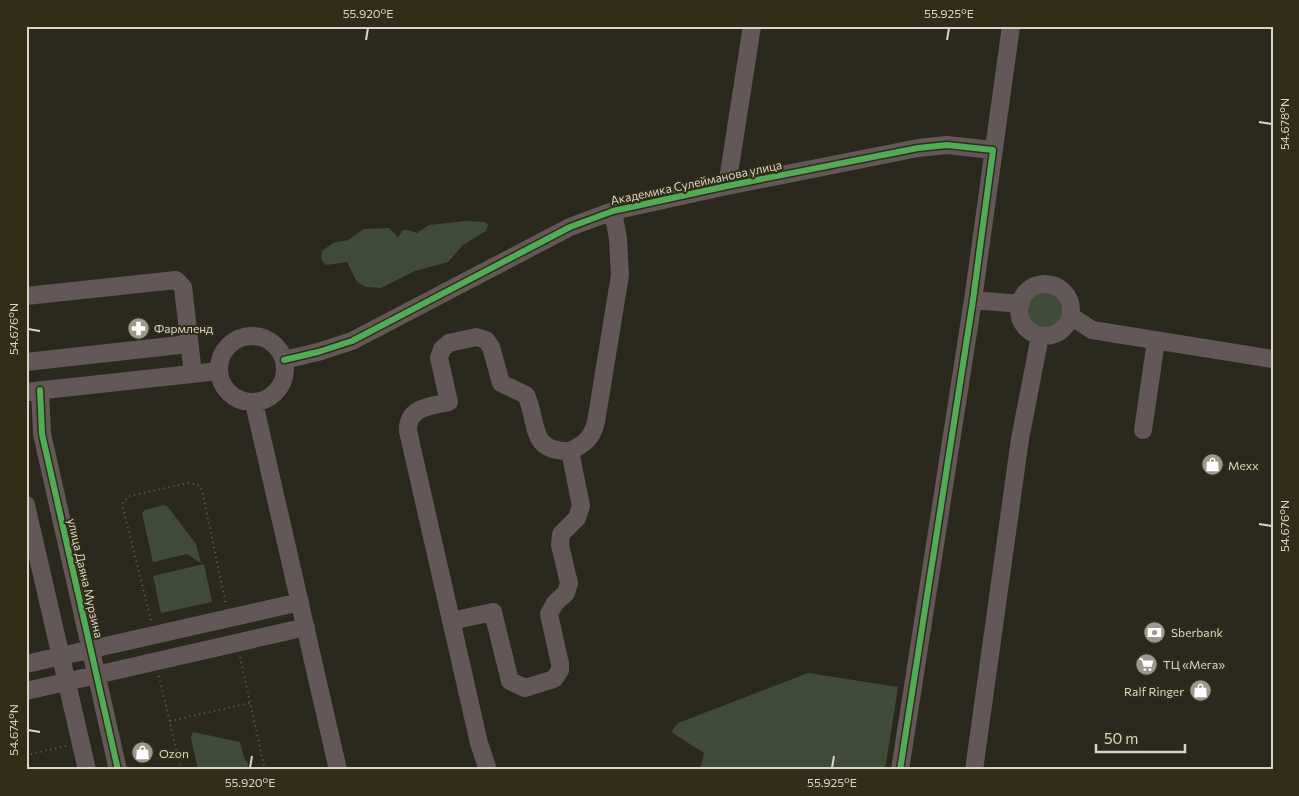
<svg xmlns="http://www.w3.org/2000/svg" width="1299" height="796" font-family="Commissioner,sans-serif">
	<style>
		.green { fill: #414b3a }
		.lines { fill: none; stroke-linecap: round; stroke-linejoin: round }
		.path { stroke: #655e5a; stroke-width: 2; stroke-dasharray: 1 4; stroke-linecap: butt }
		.minor { stroke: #635857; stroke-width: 18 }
		.cycleway-casing { stroke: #312d18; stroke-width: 9 }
		.cycleway { stroke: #51ab58; stroke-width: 6 }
		.ticks { fill: none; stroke: #d8d6c9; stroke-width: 2 }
		.labels { text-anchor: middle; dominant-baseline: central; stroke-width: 4; stroke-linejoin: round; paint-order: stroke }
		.street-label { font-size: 12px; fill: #d8d6c9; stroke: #312d18 }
		.poi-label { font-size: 12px; fill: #d8d6c9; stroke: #312d18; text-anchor: start }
		.neatline { fill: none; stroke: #d8d6c9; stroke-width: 2 }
		.ticks-label { font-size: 12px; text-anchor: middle; fill: #d8d6c9 }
	</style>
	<rect width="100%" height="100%" fill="#2b291e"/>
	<path class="green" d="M466,221l19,1 3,2 -2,7 -23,14 -15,17 -33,9 -34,17 -15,-1 -9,-5 -10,-20 -21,3 -5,-6 1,-8 11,-8 15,-3 16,-11 25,-1 9,9 5,-7h5l9,3 12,-8z
		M1026 311a19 19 0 1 1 38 0a19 19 0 1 1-38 0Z
		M164,505l4,2 28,37 5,19 -14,-9 -34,8 -11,-49 3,-3z
		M204,564l8,38 -51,11 -8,-37z
		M808,673l90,14 -13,83h-185l4,-17 -33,-21 7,-9z
		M193,732l47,10 5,19h2l2,9h-51l-7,-32z"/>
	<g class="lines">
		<path class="path" d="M151,620l-28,-112v-6l7,-6 58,-13 10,2 4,5 24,115
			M240,657l25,113
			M159,676l22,94
			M170,721l80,-18
			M26,755l40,-9"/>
		<path class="minor" d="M727,186l25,-160
			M1019 310a26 26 0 1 1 52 0a26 26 0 1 1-52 0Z
			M26,296l150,-16 7,7 10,87
			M973,300l48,4
			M1071,316l21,14 181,29
			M219 369a33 33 0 1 1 66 0a33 33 0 1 1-66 0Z
			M284,360l34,-8 34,-11 218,-114 43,-16 114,-25 191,-38 29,-3 46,5
			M26,362l163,-18
			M40,390l2,44 76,336
			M26,392l193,-21
			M254,403l84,367
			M1143,430l13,-89
			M570,451c15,-7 22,-13 26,-29l24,-147 -2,-36 -5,-28
			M26,505l61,265
			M451,621l42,-9 17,69 15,7 29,-9 6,-9v-6l-11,-50 6,-11 11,-10 3,-10 -9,-38 1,-11 16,-16 4,-12 -11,-55c-42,1 -31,-28 -44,-56l-25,-12 -10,-36 -5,-7 -10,-3 -27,6 -7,6 -3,9 10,44c-18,4 -42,5 -41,29l71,312 9,27
			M26,664l274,-62
			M26,691l280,-64
			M900,770l73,-470 38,-274
			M974,770l46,-331 20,-103"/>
		<defs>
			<path id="cycleway" d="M284,360l34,-8 34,-11 218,-114 43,-16 114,-25 191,-38 29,-3 46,5 -20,150 -73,470
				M40,390l2,44 76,336"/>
		</defs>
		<use href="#cycleway" class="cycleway-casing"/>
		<use href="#cycleway" class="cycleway"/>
	</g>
	<path class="ticks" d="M366,40l2,-12M947,40l2,-12M1259,122l13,2M28,329l12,2M1259,524l13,2M28,730l12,2M250,768l2,-12M832,768l2,-12"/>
	<defs>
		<symbol id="pharmacy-disc" viewBox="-11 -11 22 22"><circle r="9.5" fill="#9b998d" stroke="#312d18"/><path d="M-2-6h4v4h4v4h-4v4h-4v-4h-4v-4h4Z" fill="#fff"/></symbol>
		<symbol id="shop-disc" viewBox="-11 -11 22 22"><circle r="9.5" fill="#9b998d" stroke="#312d18"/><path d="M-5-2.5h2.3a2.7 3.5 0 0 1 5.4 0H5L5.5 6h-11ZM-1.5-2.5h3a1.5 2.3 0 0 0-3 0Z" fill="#fff"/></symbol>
		<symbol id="bank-disc" viewBox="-11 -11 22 22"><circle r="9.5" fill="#9b998d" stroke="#312d18"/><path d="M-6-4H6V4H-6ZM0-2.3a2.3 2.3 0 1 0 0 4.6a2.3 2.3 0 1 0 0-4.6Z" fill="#fff"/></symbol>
		<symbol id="supermarket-disc" viewBox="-11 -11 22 22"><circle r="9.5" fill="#9b998d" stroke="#312d18"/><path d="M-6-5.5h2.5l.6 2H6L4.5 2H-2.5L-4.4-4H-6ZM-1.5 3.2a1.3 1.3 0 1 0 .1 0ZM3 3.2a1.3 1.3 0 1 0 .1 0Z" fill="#fff"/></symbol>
	</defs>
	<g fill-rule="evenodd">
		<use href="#pharmacy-disc" x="126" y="316" width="25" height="25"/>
		<use href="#shop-disc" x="1200" y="452" width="25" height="25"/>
		<use href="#bank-disc" x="1142" y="620" width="25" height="25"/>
		<use href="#supermarket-disc" x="1134" y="652" width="25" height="25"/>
		<use href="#shop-disc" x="1188" y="678" width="25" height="25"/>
		<use href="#shop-disc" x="130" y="740" width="25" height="25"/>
	</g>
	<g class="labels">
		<g class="street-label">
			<text transform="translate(696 182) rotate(-12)">Академика Сулейманова улица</text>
			<text transform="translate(86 578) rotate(77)">улица Даяна Мурзина</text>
		</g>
		<g class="poi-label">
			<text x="154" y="328">Фармленд</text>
			<text x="1228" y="465">Mexx</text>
			<text x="1171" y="632">Sberbank</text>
			<text x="1163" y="664">ТЦ «Мега»</text>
			<text x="1184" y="691" text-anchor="end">Ralf Ringer</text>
			<text x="159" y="753">Ozon</text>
		</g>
	</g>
	<rect width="1299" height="796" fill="none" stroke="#312d18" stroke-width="55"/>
	<path d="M1096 744v8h89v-8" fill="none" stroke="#d8d6c9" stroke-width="2.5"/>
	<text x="1104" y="744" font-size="15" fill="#d8d6c9" stroke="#312d18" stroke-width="4" paint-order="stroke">50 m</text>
	<rect x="28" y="28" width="1244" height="740" class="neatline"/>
	<g class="ticks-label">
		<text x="368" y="18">55.920°E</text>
		<text x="949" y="18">55.925°E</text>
		<text transform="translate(1285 124) rotate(-90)" y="4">54.678°N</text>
		<text transform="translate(14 329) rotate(-90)" y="4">54.676°N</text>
		<text transform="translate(1285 526) rotate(-90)" y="4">54.676°N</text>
		<text transform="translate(14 730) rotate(-90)" y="4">54.674°N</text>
		<text x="250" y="787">55.920°E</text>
		<text x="832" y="787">55.925°E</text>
	</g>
</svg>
